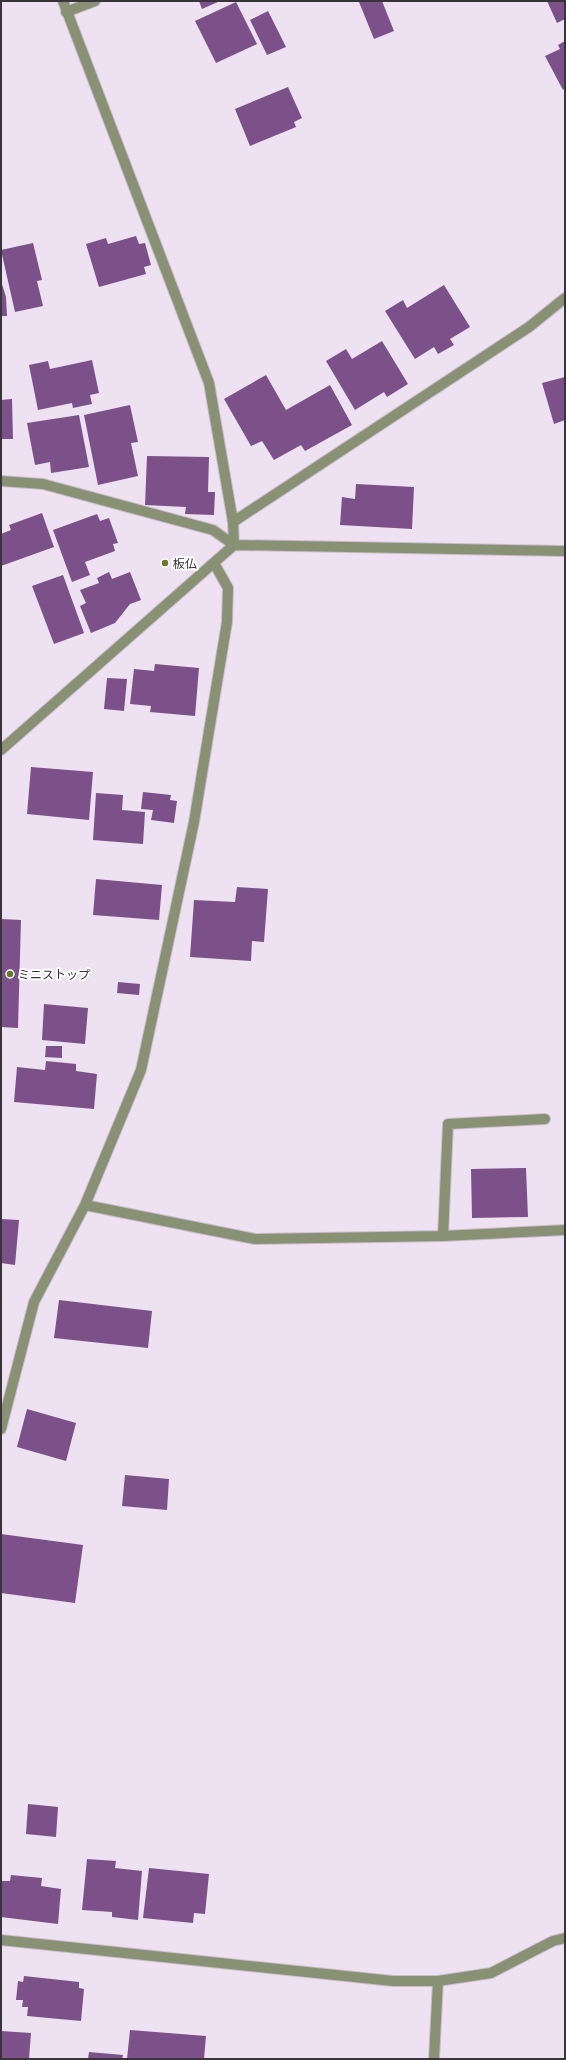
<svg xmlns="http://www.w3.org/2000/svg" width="566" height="2060" font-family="'Titillium Web','Noto Sans JP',sans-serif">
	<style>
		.building { fill: #7c5189 }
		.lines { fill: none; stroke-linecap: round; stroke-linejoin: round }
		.minor-casing { stroke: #cabecd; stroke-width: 12 }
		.minor { stroke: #889173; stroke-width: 10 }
		.poi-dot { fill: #677826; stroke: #fff; stroke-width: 1.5 }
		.labels { text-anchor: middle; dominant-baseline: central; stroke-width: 4; stroke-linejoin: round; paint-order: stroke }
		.poi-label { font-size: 12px; fill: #39343b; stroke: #fff; text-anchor: start }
	</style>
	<rect width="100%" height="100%" fill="#eee1f2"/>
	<path class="building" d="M199,1h21l-18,8z
		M361,1h21l12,30 -20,8 -15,-37z
		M547,1h18v18l-8,4z
		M236,2l21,42 -41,19 -21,-42z
		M268,11l18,36 -19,8 -17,-35z
		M565,41v47l-2,2 -18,-34 15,-7 -2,-4z
		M288,87l14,31 -8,4 2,5 -46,19 -15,-37z
		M136,236l3,8 6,-1 6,22 -7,2 2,7 -47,13 -13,-43 20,-6 2,6z
		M33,243l9,37 -5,1 6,25 -28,6 -14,-62z
		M1,281l5,16 1,19h-6z
		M444,285l26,42 -20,12 4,6 -16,9 -4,-7 -19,12 -30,-48 18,-11 4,8z
		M382,341l26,43 -21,13 -3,-5 -29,18 -29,-49 20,-12 6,10z
		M92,360l7,33 -9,2 2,9 -19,4 -1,-5 -34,7 -9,-45 19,-4 2,8z
		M266,375l20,35 44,-25 22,40 -47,26 -4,-6 -27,15 -12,-19 -11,5 -27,-47z
		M565,377v43l-11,4 -12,-41z
		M12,399l1,40h-12v-39z
		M130,405l8,37 -7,1 7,33 -40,9 -14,-70z
		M79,415l10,52 -38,6 -1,-11 -15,3 -8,-42z
		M147,456l62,1 -1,35h7l-1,23 -29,-1 1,-7 -41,-2z
		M356,484l58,3 -2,42 -72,-4 2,-28 13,2z
		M42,513l12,34 -53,19v-32l10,-4 -2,-5z
		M97,514l3,7 9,-3 9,25 -5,1 2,7 -30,11 5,13 -18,7 -19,-52z
		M109,572l3,7 18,-7 11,28 -11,4 -15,19 -24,10 -11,-27 6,-3 -6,-13 19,-7 -2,-5z
		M63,575l21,58 -30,11 -22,-58z
		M155,664l44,4 -4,48 -45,-4 1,-6 -21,-2 4,-35 20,2z
		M107,678l20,1 -3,32 -20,-2z
		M31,767l62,5 -4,48 -62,-6z
		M143,792l28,3 -1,5 7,1 -3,22 -23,-3 2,-10 -12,-1z
		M96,793l27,2 -1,15 23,2 -2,32 -50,-4z
		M96,879l66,6 -3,35 -66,-5z
		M237,887l31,2 -4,53 -12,-1 -1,20 -61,-4 4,-57 41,2z
		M1,919l20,1 -3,108 -17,-1z
		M118,982l22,2 -1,11 -22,-2z
		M44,1004l44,4 -3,36 -43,-4z
		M46,1046h16v12l-17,-1z
		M46,1061l30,3v7l21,3 -3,35 -80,-7 3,-35 28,3z
		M526,1168l2,49 -56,1 -1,-49z
		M1,1219l18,1 -4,45 -14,-2z
		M59,1300l93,11 -4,37 -94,-10z
		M27,1409l49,14 -10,38 -49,-14z
		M125,1475l44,4 -2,31 -45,-4z
		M1,1534l82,11 -8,58 -74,-10z
		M28,1804l30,3 -2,30 -30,-3z
		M87,1859l29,2 -1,7 27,3 -4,49 -26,-3v-5l-30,-2z
		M149,1868l60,6 -4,40 -11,-1 -1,10 -50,-5z
		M11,1875l31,3 -1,8 20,3 -3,35 -57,-7 1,-36h8z
		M24,1976l55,6v6l5,1 -3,32 -54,-5 1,-9h-6l1,-7h-7l2,-19 5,1z
		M130,2030l76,6 -2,23h-77z
		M1,2031l30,2 -2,26h-28z
		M89,2052l34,3 -1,4h-34z"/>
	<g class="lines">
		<defs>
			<path id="minor" d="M66,12l29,-11
				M1,481l42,3 170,46 21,15 331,6
				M233,522l296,-195 36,-29
				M1,750l233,-205 -1,-23 -24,-139 -146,-382
				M85,1205l170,34 188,-3 122,-6
				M443,1236l5,-112 97,-5
				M1,1429l33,-127 51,-97 56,-135 53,-248 33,-200 1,-34 -14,-25
				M1,1940l392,41h45l53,-8 62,-32 12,-3
				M434,2059l4,-78"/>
		</defs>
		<use href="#minor" class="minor-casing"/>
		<use href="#minor" class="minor"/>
	</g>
	<g class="poi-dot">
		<circle cx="165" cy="563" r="4"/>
		<circle cx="10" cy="974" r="4"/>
	</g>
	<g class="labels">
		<g class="poi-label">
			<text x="173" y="563">板仏</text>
			<text x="18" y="974">ミニストップ</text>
		</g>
	</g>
	<rect width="566" height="2060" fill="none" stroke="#39343b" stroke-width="4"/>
</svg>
